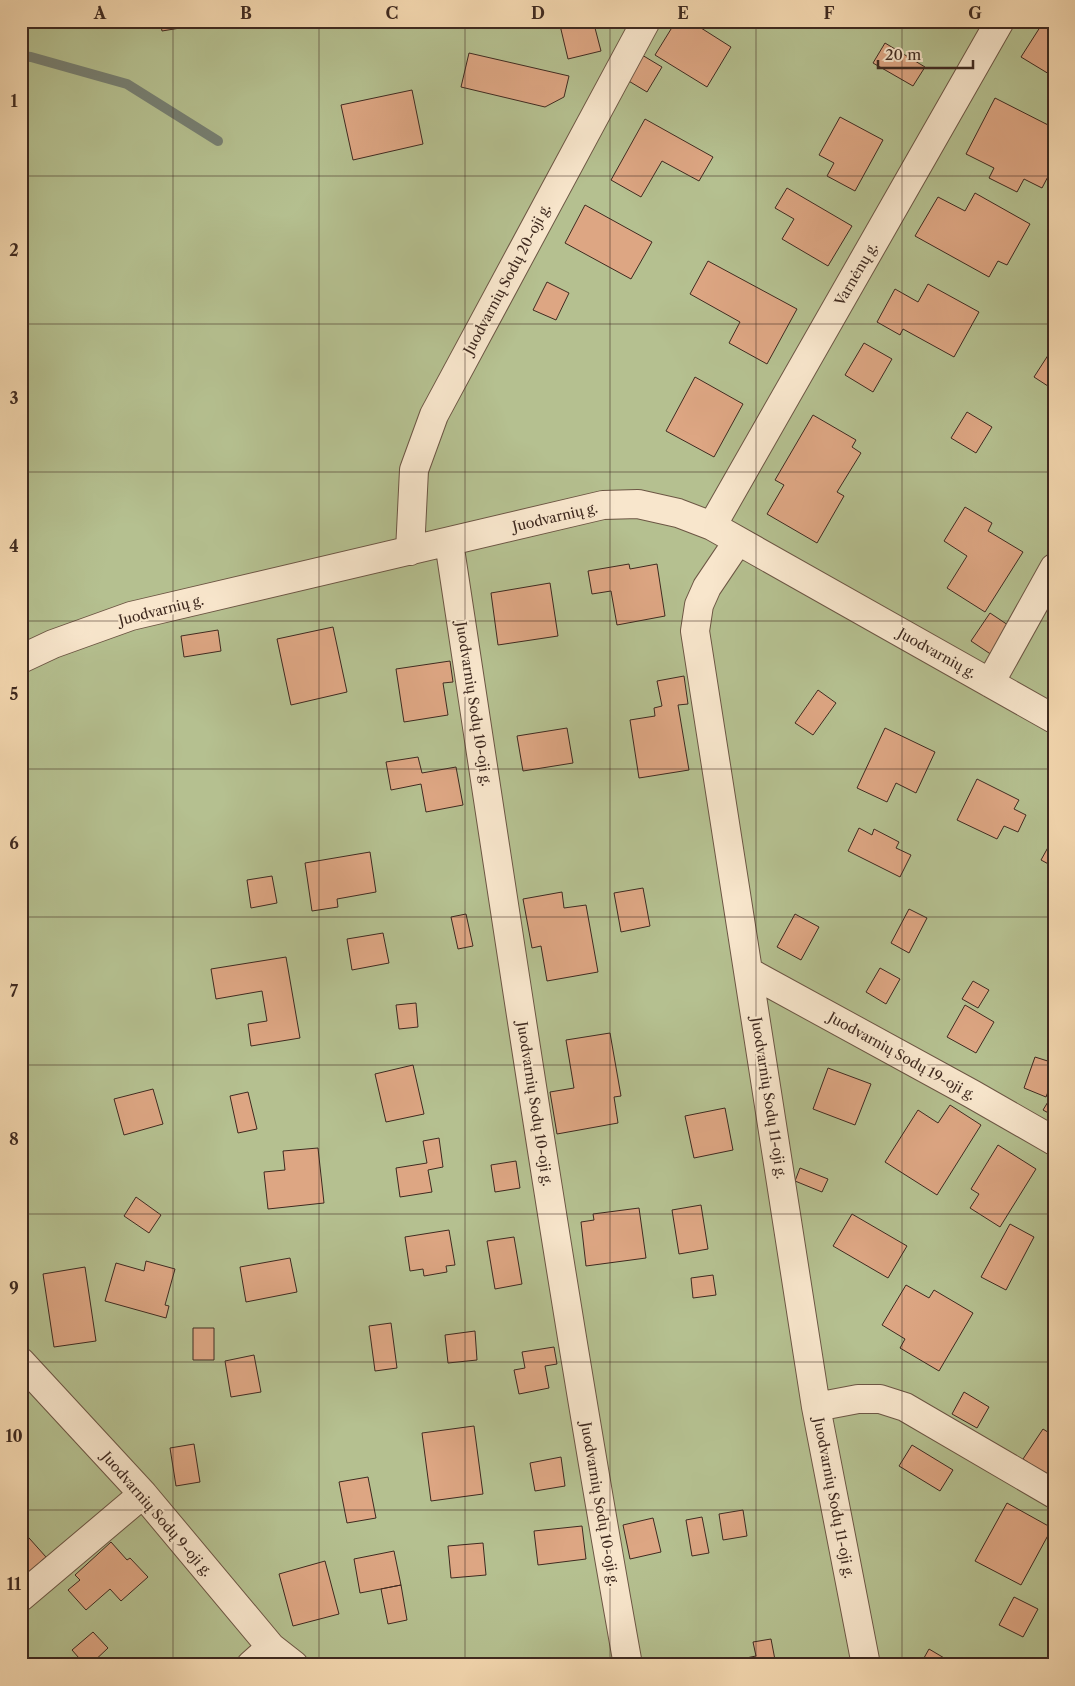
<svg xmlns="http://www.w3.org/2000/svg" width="1075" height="1686" font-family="'Libre Caslon Text',serif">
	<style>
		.green { fill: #b5c090; stroke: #7a7558 }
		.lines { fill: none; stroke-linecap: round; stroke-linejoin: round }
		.stream { stroke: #778073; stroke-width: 10 }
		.building { fill: #dda683; stroke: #3f2a20 }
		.street-casing { stroke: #6c5644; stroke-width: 30 }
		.street { stroke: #f8e6cc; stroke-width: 28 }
		.grid { fill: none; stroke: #3f2a20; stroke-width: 1; stroke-opacity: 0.55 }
		.labels { text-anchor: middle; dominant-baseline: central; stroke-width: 4.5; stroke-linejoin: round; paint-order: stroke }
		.street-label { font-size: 14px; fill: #3f2a20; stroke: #f8e6cc }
		.neatline { fill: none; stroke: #3f2a20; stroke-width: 2 }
		.grid-label { font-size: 16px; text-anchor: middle; font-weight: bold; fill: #3f2a20 }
	</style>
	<rect width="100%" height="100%" fill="#f4d8b0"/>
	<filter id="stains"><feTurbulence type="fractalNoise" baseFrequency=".004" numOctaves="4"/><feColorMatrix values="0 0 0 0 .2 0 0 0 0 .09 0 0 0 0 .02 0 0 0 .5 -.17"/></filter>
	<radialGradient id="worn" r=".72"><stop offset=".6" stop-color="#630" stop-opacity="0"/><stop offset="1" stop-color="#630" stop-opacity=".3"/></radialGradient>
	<path class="green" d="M21,21h1033v1644h-1033z"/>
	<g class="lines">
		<path class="stream" d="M21,56l10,1 96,27 91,57"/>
	</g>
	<path class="building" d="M160,21h18l2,7 -18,3z
		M328,21h33l-31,7z
		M559,21h56l1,2 -21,5 6,23 -33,8z
		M676,21h14l41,26 -24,40 -52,-32z
		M1044,21h10v56l-33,-20z
		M885,43l40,24 -12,19 -40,-23z
		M469,53l100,23 -5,21 -19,10 -84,-20z
		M642,55l20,12 -15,25 -20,-12z
		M412,90l11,54 -70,16 -12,-55z
		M995,98l59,30v37l-12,23 -18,-9 -7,13 -28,-14 5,-10 -28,-14z
		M840,117l43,23 -28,51 -28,-15 7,-13 -15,-8z
		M645,119l68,38 -14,24 -37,-20 -21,36 -30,-17z
		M787,188l65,38 -24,40 -46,-27 12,-20 -19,-11z
		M975,193l55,31 -23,41 -9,-4 -9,16 -74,-41 23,-39 27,14z
		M585,205l67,37 -21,37 -66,-36z
		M708,261l89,48 -30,55 -38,-21 11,-21 -50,-28z
		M547,282l22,11 -13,27 -23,-10z
		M928,284l51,28 -25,45 -51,-28 -3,6 -23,-13 18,-33 23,13z
		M864,343l28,16 -19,33 -28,-17z
		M1054,346v44l-20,-13z
		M695,377l48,27 -29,53 -48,-26z
		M967,412l25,15 -16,26 -25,-15z
		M813,415l43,25 -4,7 9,6 -24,39 7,4 -27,47 -50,-29 17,-29 -9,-5z
		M965,507l27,16 -4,8 35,21 -38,60 -38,-24 20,-32 -23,-15z
		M629,564l1,5 27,-5 8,52 -48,9 -6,-34 -19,3 -4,-23z
		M550,583l8,53 -60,9 -7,-52z
		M990,613l21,14 -19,28 -21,-14z
		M333,627l14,65 -56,13 -14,-66z
		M218,630l3,21 -37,6 -3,-21z
		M450,661l3,21 -10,1 5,32 -44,7 -8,-53z
		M684,676l4,28 -10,1 11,65 -50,8 -9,-58 25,-4 -1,-8 8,-2 -5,-25z
		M818,690l18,13 -23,32 -18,-12z
		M567,728l6,35 -50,8 -6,-35z
		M885,728l50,24 -19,41 -20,-10 -9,19 -30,-14z
		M418,757l4,16 34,-6 7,38 -37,7 -5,-28 -30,6 -5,-28z
		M977,779l42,21 -5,9 12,6 -8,17 -14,-6 -7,13 -40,-19z
		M859,828l13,7 2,-6 25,13 -3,6 15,7 -11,22 -52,-26z
		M1051,842l3,1v24l-13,-7z
		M370,852l6,40 -39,7 1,8 -26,4 -7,-48z
		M272,876l5,27 -26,5 -4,-28z
		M643,888l7,38 -29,6 -7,-39z
		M562,892l2,16 22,-3 12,67 -51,9 -6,-35 -9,2 -9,-49z
		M909,909l18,9 -18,35 -18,-10z
		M466,914l7,32 -15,3 -7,-32z
		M795,914l24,13 -18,33 -24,-13z
		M383,933l6,30 -37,7 -5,-31z
		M286,957l14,81 -49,8 -3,-22 19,-3 -5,-30 -46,8 -5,-30z
		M880,968l20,11 -14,25 -20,-12z
		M973,981l16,9 -11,18 -16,-9z
		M416,1003l2,24 -19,2 -3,-24z
		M965,1005l29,17 -18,31 -29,-16z
		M610,1033l11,63 -7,1 4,26 -61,11 -7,-42 24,-4 -8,-48z
		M1035,1057l19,6v13l-8,21 -22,-9z
		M413,1065l11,49 -38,8 -11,-48z
		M828,1068l43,16 -16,41 -42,-16z
		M153,1089l10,35 -39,11 -10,-36z
		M248,1092l9,37 -19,4 -8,-37z
		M1054,1092v24l-11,-6z
		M950,1105l31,20 -44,70 -52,-33 33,-52 20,13z
		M725,1108l8,42 -39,8 -9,-42z
		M439,1138l4,29 -15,3 4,22 -32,5 -4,-29 31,-5 -4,-22z
		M998,1145l38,24 -36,58 -30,-19 9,-14 -8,-5z
		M318,1148l6,55 -56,6 -4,-37 21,-2 -2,-19z
		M516,1161l4,27 -25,4 -4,-27z
		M800,1168l28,11 -6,13 -27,-11z
		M136,1197l25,18 -12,18 -25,-17z
		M701,1205l7,44 -29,5 -7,-44z
		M639,1208l7,50 -60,8 -5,-44 13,-2 -1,-6z
		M852,1214l55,32 -19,32 -55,-32z
		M1010,1224l24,13 -28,53 -25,-13z
		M449,1230l6,35 -9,1 1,6 -23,4 -1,-7 -13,2 -5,-34z
		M514,1237l8,47 -27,5 -8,-48z
		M290,1258l7,34 -51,10 -6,-35z
		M146,1261l29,8 -10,36 4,1 -3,12 -61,-17 11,-38 28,8z
		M85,1267l11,74 -42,6 -11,-73z
		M713,1275l3,20 -23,3 -2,-20z
		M906,1285l23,13 5,-8 39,23 -34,58 -39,-23 5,-9 -23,-14z
		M391,1323l6,45 -22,3 -6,-45z
		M193,1328h21v32h-21z
		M475,1331l2,29 -29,3 -3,-28z
		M554,1347l3,17 -12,2 4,22 -30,6 -5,-24 11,-2 -3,-16z
		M254,1355l7,37 -30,5 -6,-36z
		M964,1392l25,15 -12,21 -25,-14z
		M474,1426l9,68 -52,7 -9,-68z
		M1043,1429l11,7 -1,43 -30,-20z
		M194,1444l6,38 -24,4 -6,-38z
		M912,1445l41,25 -13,21 -41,-25z
		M561,1457l4,29 -30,5 -5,-28z
		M368,1477l8,41 -29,5 -8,-41z
		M1007,1503l45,25 -31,57 -46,-24z
		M743,1510l4,26 -24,4 -4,-26z
		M702,1517l7,36 -17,3 -6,-36z
		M653,1518l8,34 -31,7 -7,-34z
		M582,1526l4,33 -48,6 -4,-34z
		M21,1529l25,28 -25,22z
		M111,1542l16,18 3,-2 18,19 -27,24 -11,-12 -24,21 -18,-20 12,-10 -5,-5z
		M483,1543l3,32 -35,3 -3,-32z
		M394,1551l7,34 -41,8 -6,-34z
		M325,1561l14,53 -46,12 -14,-52z
		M401,1585l6,35 -19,4 -7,-35z
		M1014,1597l24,12 -15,28 -24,-12z
		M93,1632l15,16 -18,17h-5l-13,-15z
		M771,1639l5,26h-29l-1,-7 10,-2 -3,-14z
		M929,1649l27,16h-36z
		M801,1658l2,7h-27l-1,-3z"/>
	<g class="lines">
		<defs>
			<path id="street" d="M712,526l288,-505
				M738,541l-31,46 -8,18 -4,26 121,776 50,258
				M449,542c57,375 112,750 179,1123
				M410,551l4,-81 20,-55 212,-394
				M21,659l32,-15 78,-28 472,-111 35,-1 40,9 34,13 342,193
				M990,683l64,-115
				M749,972l223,122 82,47
				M21,1362l122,132 128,153 23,18
				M816,1407l42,-8h22l25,8 149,87
				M21,1597l122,-103
				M251,1665l20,-18"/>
		</defs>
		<use href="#street" class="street-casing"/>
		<use href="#street" class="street"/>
	</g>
	<path class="grid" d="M173,21v1644M319,21v1644M465,21v1644M610,21v1644M756,21v1644M902,21v1644M21,176h1033M21,324h1033M21,472h1033M21,621h1033M21,769h1033M21,917h1033M21,1065h1033M21,1214h1033M21,1362h1033M21,1510h1033"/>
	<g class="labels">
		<g class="street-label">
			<text transform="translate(856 274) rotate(-60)">Varnėnų g.</text>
			<text transform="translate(507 279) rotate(-62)">Juodvarnių Sodų 20-oji g.</text>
			<text transform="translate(555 517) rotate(-13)">Juodvarnių g.</text>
			<text transform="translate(161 610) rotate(-14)">Juodvarnių g.</text>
			<text transform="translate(937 653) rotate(29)">Juodvarnių g.</text>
			<text transform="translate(474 704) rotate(81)">Juodvarnių Sodų 10-oji g.</text>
			<text transform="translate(902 1056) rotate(29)">Juodvarnių Sodų 19-oji g.</text>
			<text transform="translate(769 1098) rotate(81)">Juodvarnių Sodų 11-oji g.</text>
			<text transform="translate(535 1104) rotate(81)">Juodvarnių Sodų 10-oji g.</text>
			<text transform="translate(834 1498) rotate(79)">Juodvarnių Sodų 11-oji g.</text>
			<text transform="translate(600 1504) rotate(80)">Juodvarnių Sodų 10-oji g.</text>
			<text transform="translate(157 1514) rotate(49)">Juodvarnių Sodų 9-oji g.</text>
		</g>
	</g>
	<rect width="1075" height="1686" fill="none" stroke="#f4d8b0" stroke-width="55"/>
	<path d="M878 60v8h95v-8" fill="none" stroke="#3f2a20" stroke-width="2.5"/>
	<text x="885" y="60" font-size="15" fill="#3f2a20" stroke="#f8e6cc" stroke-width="4" paint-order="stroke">20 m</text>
	<rect x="28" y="28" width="1020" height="1630" class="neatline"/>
	<g class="grid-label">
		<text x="100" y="19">A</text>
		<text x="246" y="19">B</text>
		<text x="392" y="19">C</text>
		<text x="538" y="19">D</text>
		<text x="683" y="19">E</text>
		<text x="829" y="19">F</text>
		<text x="975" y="19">G</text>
		<text x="14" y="107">1</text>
		<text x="14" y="256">2</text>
		<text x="14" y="404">3</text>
		<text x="14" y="552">4</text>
		<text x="14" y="700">5</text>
		<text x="14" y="849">6</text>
		<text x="14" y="997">7</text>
		<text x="14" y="1145">8</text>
		<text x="14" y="1294">9</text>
		<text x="14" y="1442">10</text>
		<text x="14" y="1590">11</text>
	</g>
	<rect width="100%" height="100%" filter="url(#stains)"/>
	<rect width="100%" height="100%" fill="url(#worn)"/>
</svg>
